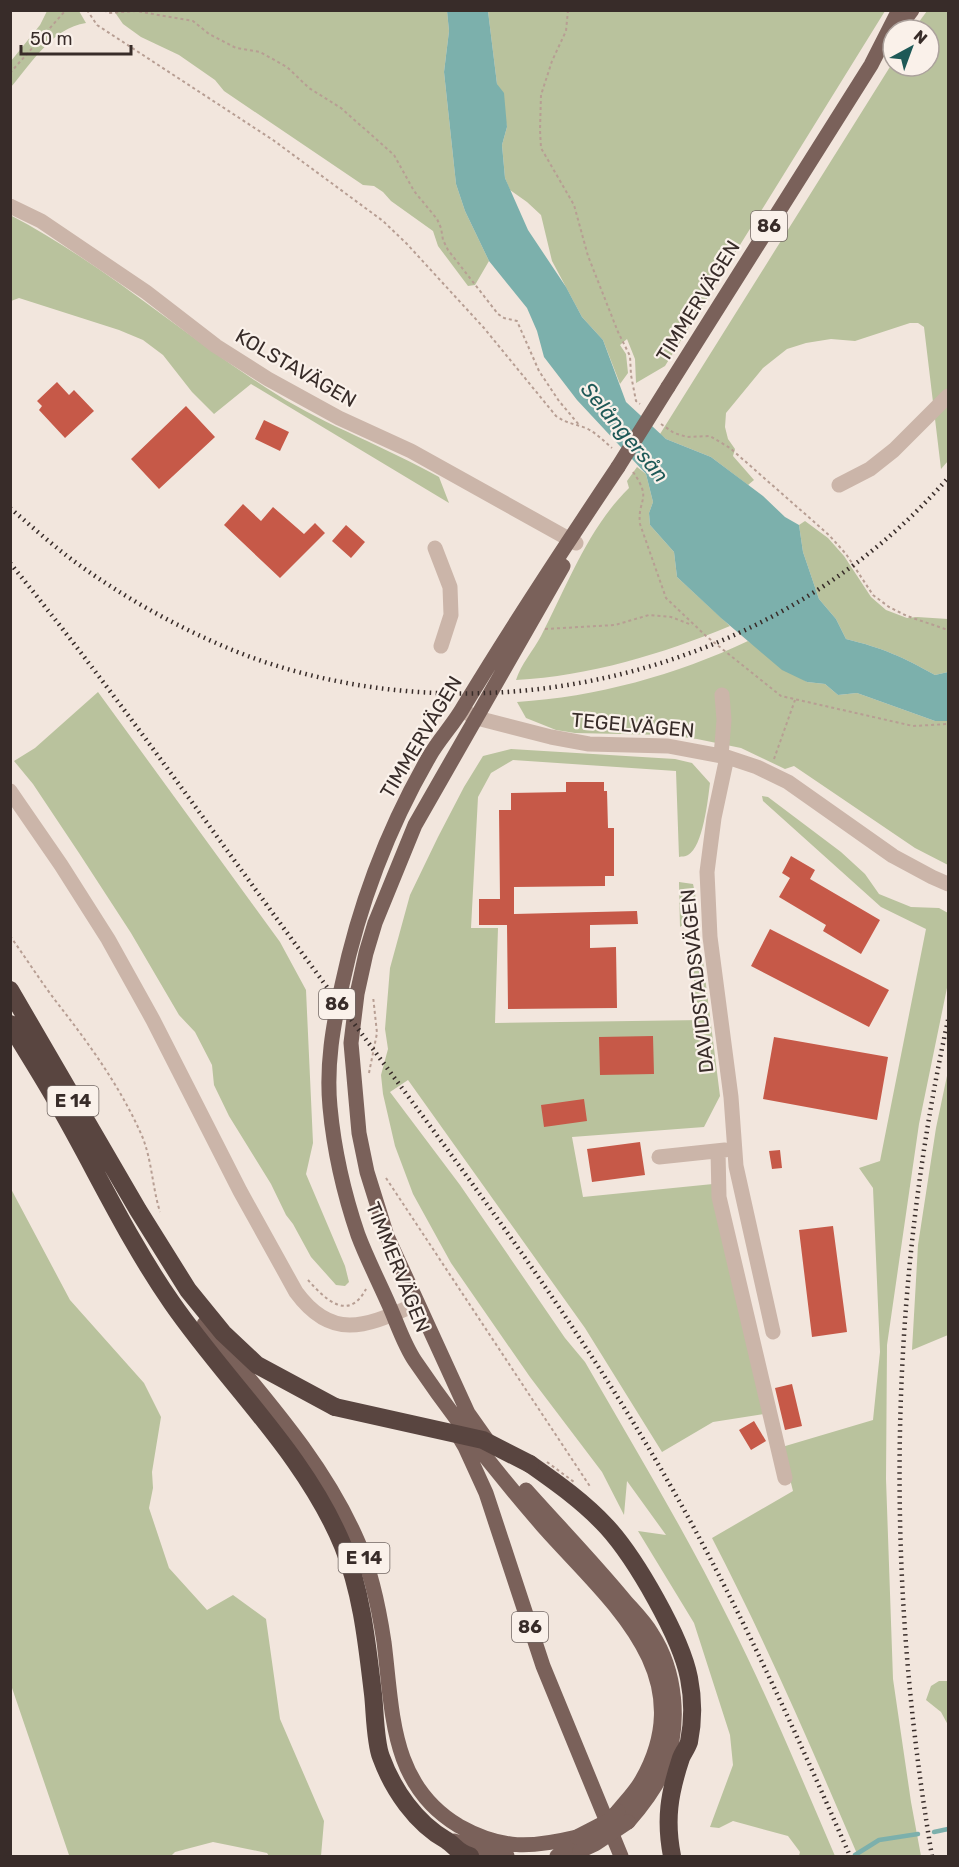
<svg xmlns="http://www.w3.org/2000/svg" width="959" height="1867" font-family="Rubik,sans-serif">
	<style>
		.green { fill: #b9c29d }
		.water { fill: #7cb0ac }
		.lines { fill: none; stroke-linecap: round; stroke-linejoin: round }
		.stream { stroke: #7cb0ac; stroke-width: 4.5 }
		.building { fill: #c65948 }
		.path { stroke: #b79e93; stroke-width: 2; stroke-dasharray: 3 3; stroke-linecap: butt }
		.minor { stroke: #cbb5a9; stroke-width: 15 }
		.major { stroke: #7a615a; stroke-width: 15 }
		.highway { stroke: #594540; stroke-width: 18 }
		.rail { stroke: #382c29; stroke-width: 4.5; stroke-dasharray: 1.5 4.5; stroke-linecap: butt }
		.path-bridge { stroke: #b79e93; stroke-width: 2; stroke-dasharray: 3 3; stroke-linecap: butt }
		.major-bridge { stroke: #7a615a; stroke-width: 15 }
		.highway-bridge { stroke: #594540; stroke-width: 18 }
		.labels { text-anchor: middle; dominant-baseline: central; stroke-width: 4.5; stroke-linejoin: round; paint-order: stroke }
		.shield { fill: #faf1ea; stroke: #726763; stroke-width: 1.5 }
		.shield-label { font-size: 18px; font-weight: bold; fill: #382c29 }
		.street-label { font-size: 20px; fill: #382c29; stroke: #faf1ea }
		.water-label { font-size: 21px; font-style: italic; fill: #1e5957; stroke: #faf1ea }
	</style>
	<rect width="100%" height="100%" fill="#f2e6dd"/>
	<path class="green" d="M47,11h32l7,12c-34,5 -54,40 -75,64v-26l29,-36z
		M114,11h333l2,20 -5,41 12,112 9,27 24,50 -14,24 -7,1 -30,-40 -5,-15 -42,-30 -8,-9 -9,-6 -11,-1 -139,-94 -9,-11 -36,-25 -38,-18 -18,-13z
		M488,11h397l-220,355 -29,17 -1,-24 -8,-20 -7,6 6,9 2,19 -8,11 -17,-44 -21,-23 -30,-56 -11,-46 -14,-13 -17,-12 -5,-12 -3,-33 5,-18 -10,-43z
		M927,11h21v450l-7,8 -17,-142 -6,-4h-8l-55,18 -24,-2 -25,4 -19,6 -24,19 -37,45 -1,14 3,12 7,10 -2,7 21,24 -6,5 -37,-28 -45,-18 -6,-5 233,-372v4h36v-36h-16z
		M10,215c96,50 175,122 266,179 51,32 110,53 163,83l10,26 -198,-119 -37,30 -22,-22 -29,-37 -20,-15 -24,-10 -100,-32 -8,3z
		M637,467l9,7 7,28 -4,11 1,12 24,27 3,25 53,49c-68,28 -140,50 -214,54 5,-16 17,-29 25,-44 26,-50 47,-108 88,-148l-2,-7z
		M805,521l23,17 16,18 27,41 15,13 21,8 10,-1 31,2v53l-13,3c-32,-18 -52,-27 -89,-36l-10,-20 -17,-20 -16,-47 -4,-27z
		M748,641l59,41 18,2 13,11 19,-2 78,28h13v144l-33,-17 -121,-82 -9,3 -44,-21 -44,-9 -29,-4 -93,-2 -19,-3 -30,-12 -9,-16c79,-5 159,-27 231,-61z
		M98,692l182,250 26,48 7,153 -7,31 39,92 4,16 -4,4 -9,-1 -25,-28 -18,-33 -7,-9 -15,-31 -42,-68 -15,-31 -2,-20 -17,-33 -16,-17 -48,-82 -52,-80 -46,-69 -19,-23 21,-13z
		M511,749l164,10 17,4 18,20c-2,16 -7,64 -22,72 -3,2 -6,1 -9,2l-3,-86 -163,-11 -22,13 -13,24 -7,131h27l-3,95 208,-3 -9,-28v-37l6,1 3,5 17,135 -16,31 -132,10 11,60 130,-13 51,230 -51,8 -51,30 -77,-124 -177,-248 -18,12 70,93 105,153 20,24c49,85 100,169 144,258 39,77 72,157 106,236h-36l1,-4 -12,-16 -55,-15 -14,7 -9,-1 23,-62 -3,-30 -36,-112 -56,-92 28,4 -39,-54 -3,34 -22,-43 -72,-95 -79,-114 -38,-69 -18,-48 -12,-52 -2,-19 7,-26 -3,-20 5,-61 20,-73 28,-58 26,-50 19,-31z
		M762,796l6,1 73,55 24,22 14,20 32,13 28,1 9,5v70l-29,141 -32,221 -1,134 7,200 18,123 10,54h-63c-46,-107 -92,-214 -146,-318l81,-47 -11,-44 91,-27 7,-68 -7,-164 -14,-20 21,-7 46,-232 -45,-22 -118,-106z
		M679,882l14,2c5,22 6,29 -13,43z
		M948,1071v264l-36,15 6,-105 18,-117z
		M10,1187l60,113 74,83 17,34 -9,55 1,16 -4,20 20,60 38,42 26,-15 33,24 14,100 44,102 -3,35h-52l-2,-3 -54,-11 -38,10 -4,4 -102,-1 -58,-170z
		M939,1681h9v44l-7,-13 -15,-12 5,-14z"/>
	<path class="water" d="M447,11h41l9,73 7,9 3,34 -5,18 3,33 23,52 38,57 16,30 21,23 23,62 40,37 45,18 52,39 22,21 14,8 4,27 16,47 17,20 10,20c37,9 57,18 89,36l13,-3v49h-13l-78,-28 -19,2 -13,-11 -18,-2 -25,-12 -61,-52 -44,-41 -3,-25 -24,-27 -1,-12 4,-11 -7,-28 -69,-74 -33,-43 -7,-26 -10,-23 -38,-47 -24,-50 -9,-27 -12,-112 5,-41z"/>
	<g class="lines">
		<path class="stream" d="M934,1832l14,-3
			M855,1855l24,-15 39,-6"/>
	</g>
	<path class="building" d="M57,382l12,13 5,-5 20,21 -29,27 -26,-28 3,-4 -5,-5z
		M186,406l29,31 -56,52 -28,-30z
		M264,420l25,12 -9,19 -25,-12z
		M243,504l18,17 12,-14 31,27 11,-11 10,10 -45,45 -56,-53z
		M346,525l19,17 -14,16 -19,-17z
		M566,782h38v9h3l1,37h6v48h-9v10l-91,1v27l123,-3 1,13 -48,1v23l26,-1 1,61 -109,1 -1,-84h-28v-26h21l-1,-89h12v-17l55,-1z
		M791,856l24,14 -5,9 70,41 -19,34 -38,-23 3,-6 -47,-28 11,-19 -8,-5z
		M770,929l119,61 -20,37 -118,-61z
		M653,1036l1,38 -54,1 -1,-38z
		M774,1037l114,20 -11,63 -114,-21z
		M584,1099l3,22 -43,6 -3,-22z
		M640,1142l5,33 -53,7 -5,-33z
		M780,1150l2,18 -10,1 -3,-18z
		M833,1226l14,106 -35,5 -13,-107z
		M792,1384l10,42 -17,4 -10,-42z
		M754,1421l12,20 -15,9 -12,-20z"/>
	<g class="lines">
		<path class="path" d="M87,10l10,15 176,115 110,81 24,23 77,84 72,88c11,8 21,8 32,13 9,5 16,12 24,19
			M104,10l5,3 27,-2 57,10 16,13 27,14 24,4 27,15 22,21 32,20 53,47 20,36 23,28 4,9 2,12 5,10 50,64 6,4 13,3 22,50 20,30 21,25
			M568,10l-2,21 -14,30 -11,34 -1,35 1,18 33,57 14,51 30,76 12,24 1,19 5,26 4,3
			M10,73l56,-63
			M661,424l13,9 13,4 23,-1 20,12 99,87 17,19 27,41 16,12 18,9 41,14
			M633,472c20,28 4,27 7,52l26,74 40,38 75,60 132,30 35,-2
			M545,629l70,-4 34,-10 22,2 21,8
			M774,759l21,-59
			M10,936c16,22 31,46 48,68 32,41 63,84 84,132 10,24 10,50 18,76
			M369,1073l8,-40 -4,-37
			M386,1178l205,310
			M308,1280c16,18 40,43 58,9"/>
		<path class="minor" d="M10,206l31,15 105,71 70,54 52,33 71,39 72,33 165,92
			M839,485l31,-16 24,-19 54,-54
			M435,548l15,39 1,28 -10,31
			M467,713l10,5 74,19 38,7 79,2 59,11 30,10 31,15 105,74 39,21 16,7
			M721,756l3,-36 -2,-25
			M727,757l-13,61 -7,54 3,65 21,160 5,69 37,166
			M10,791l51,74 47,74 45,81 87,171 56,101c38,52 74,32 121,12
			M718,1151l1,46 66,281
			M659,1157l66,-7"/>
		<path class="major" d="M897,30l15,-20
			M668,387l203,-322 28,-55
			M618,467c-53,79 -105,158 -154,239 -10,18 -25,33 -35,51 -41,71 -70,148 -87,228 -9,41 -16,80 -12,122 4,43 14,87 28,128 9,24 21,47 31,70 8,18 15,40 26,56 38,56 82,112 127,164 65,74 161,147 100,255 -6,11 -16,21 -24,31
			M204,1324c56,69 119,136 154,218 14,31 21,67 26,100 9,71 6,143 75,184 43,24 72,22 118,11
			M455,1430l10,17 21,46 57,173 78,190
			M492,1447l-24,-34 -81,-177 -20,-64 -8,-39 -8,-90 6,-49 9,-41 9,-30 40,-98 148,-259
			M526,1490c33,37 68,73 100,112 9,10 19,20 26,32 24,37 29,90 13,132 -8,21 -22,39 -37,56
			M449,1842l5,-1 53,15
			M557,1856l23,-5"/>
		<path class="highway" d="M10,990l128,220 50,80 35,43 34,32 78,42
			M10,1024c16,27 33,53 48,80 38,66 70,136 114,199 56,81 133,151 171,243 19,47 24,98 30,148 2,17 2,48 8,63 12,33 35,66 65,83 10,6 11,13 24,16
			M530,1464c27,19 54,38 77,63 29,32 74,110 82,151 4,20 4,44 0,64 -2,6 -6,11 -8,16 -12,36 -16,62 -9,98"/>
		<path class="rail" d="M10,508c20,17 40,35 61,51 54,40 121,77 185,100 241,84 524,11 692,-181
			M10,563c102,125 194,257 289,386 121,165 248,327 352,503 77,130 139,267 199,404
			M932,1856c-47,-277 -44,-561 16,-836"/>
		<path class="path-bridge" d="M547,1462l27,20"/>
		<path class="major-bridge" d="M618,467l50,-80
			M577,1837l31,-16 10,-10
			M580,1851l15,-7 33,-22"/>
		<path class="highway-bridge" d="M335,1407l148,33 47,24"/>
	</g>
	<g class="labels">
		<g class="shield">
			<rect x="751" y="211" width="36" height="30" rx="4.5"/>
			<rect x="319" y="989" width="36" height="30" rx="4.5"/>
			<rect x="47.5" y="1086" width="51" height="30" rx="4.5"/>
			<rect x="338.5" y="1543" width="51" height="30" rx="4.5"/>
			<rect x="512" y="1612" width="36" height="30" rx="4.5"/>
		</g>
		<g class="shield-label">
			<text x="769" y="226">86</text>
			<text x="337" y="1004">86</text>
			<text x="73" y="1101">E 14</text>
			<text x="364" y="1558">E 14</text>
			<text x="530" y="1627">86</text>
		</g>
		<g class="street-label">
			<text transform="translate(698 301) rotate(-58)">TIMMERVÄGEN</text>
			<text transform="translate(296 368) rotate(30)">KOLSTAVÄGEN</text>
			<text transform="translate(633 725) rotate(5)">TEGELVÄGEN</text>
			<text transform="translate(421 737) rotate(-59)">TIMMERVÄGEN</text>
			<text transform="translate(697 981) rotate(-96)">DAVIDSTADSVÄGEN</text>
			<text transform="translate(398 1267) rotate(68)">TIMMERVÄGEN</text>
		</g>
		<g class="water-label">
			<text transform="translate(625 432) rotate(50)">Selångersån</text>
		</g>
	</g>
	<rect width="959" height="1867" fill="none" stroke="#382c29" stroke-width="24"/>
	<g transform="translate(911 48) rotate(41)"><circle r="28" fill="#faf1ea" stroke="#aca29d" stroke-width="1.5"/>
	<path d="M0-4.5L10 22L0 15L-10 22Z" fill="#1e5957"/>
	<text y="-9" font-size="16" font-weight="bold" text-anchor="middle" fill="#382c29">N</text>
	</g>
	<path d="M21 45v9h110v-9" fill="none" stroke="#382c29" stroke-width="3"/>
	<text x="30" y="45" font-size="18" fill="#382c29" stroke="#faf1ea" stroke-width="4.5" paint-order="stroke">50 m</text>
</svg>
